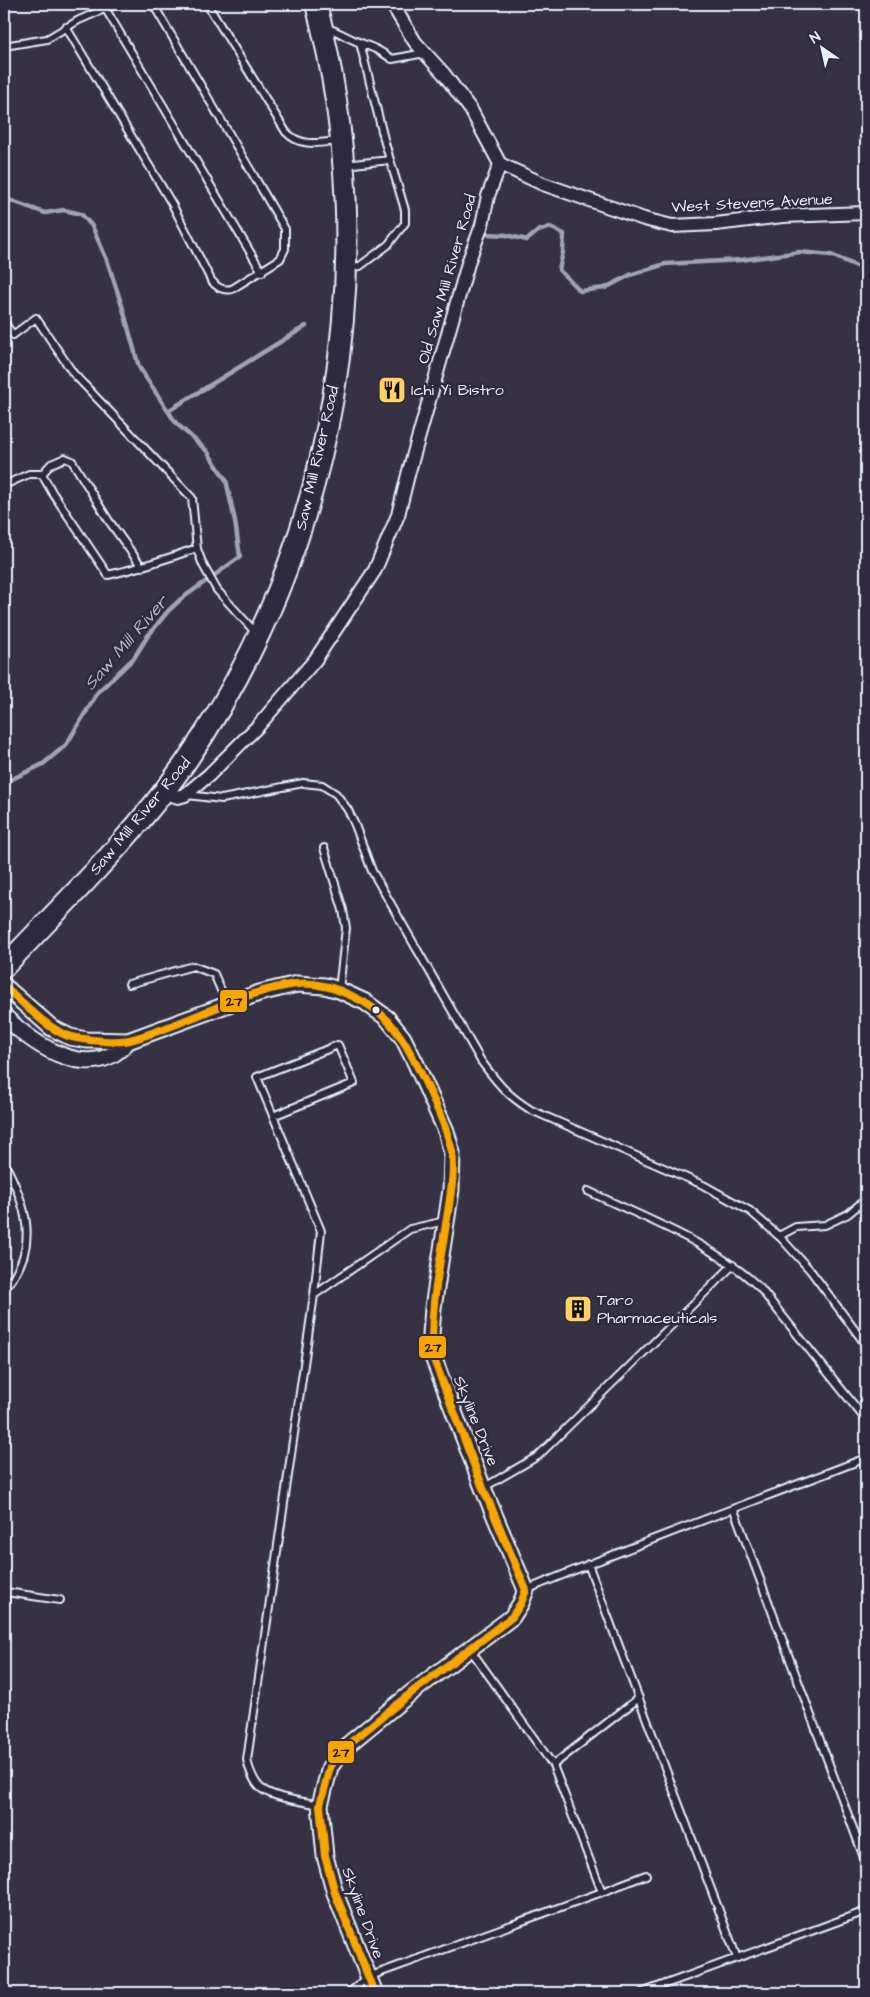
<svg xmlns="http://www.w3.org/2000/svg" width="870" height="1997" font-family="'Architects Daughter',sans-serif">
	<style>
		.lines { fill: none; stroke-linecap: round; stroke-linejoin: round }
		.stream { stroke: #a0a4af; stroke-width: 4.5 }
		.service-casing { stroke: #e8f1f8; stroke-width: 10 }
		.minor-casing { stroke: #e8f1f8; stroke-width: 16 }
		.tertiary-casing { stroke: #e8f1f8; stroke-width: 19 }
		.primary-casing { stroke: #e8f1f8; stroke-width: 24 }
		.service { stroke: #2f2a3d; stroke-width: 6 }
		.minor { stroke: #2f2a3d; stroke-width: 12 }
		.tertiary { stroke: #2f2a3d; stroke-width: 15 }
		.primary { stroke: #2f2a3d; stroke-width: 20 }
		.bus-1-casing { stroke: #2f2a3d; stroke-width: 11 }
		.bus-1 { stroke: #f7a600; stroke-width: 8 }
		.bus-dot { fill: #e8f1f8; stroke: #2f2a3d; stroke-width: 2 }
		.labels { text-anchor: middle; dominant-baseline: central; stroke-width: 5; stroke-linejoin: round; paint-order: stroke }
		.street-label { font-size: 16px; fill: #e8f1f8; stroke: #2f2a3d }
		.poi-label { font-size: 16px; fill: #e8f1f8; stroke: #2f2a3d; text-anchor: start }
		.water-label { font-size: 18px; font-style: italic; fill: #b2b7c2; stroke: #2f2a3d }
		.line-badge { stroke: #2f2a3d; stroke-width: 2 }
		.pale-badge-label { font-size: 14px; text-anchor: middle; font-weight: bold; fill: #111 }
	</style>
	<rect width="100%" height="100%" fill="#363244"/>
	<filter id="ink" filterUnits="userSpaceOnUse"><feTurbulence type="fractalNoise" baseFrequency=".02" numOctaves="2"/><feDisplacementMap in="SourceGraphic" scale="10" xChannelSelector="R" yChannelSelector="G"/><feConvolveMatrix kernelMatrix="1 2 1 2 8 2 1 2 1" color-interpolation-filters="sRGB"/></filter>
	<g filter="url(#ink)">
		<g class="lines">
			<path class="stream" d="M4,198l41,15 19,-3 17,4 11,12 15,34 16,49 16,58 37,56 31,28 19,29 9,41 5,36 -59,42 -13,12 -21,26 -13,21 -36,34 -32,53 -23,19 -39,19
				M486,234l20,1 21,5 11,-9 12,-4 14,7 -1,18 -4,18 21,21 25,-3 25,-13 35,-11 76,-4 59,-8 31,3 35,15
				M168,411l138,-85"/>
			<defs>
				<path id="service" d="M207,4l79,128c14,15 32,11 51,9
					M105,8l157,264
					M66,27l106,177 39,76c6,8 12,11 21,9l48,-30 5,-10v-20l-132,-225
					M325,27c13,4 24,12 36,16 15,6 18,7 31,16l33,-6
					M4,46l43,-7 32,-19 37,-16
					M344,165l46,-5
					M348,268l12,-2 28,-21 17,-22v-13l-20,-67 -25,-100
					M4,322l9,13 23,-17 37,55 119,125 5,51 6,16 14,25 38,42
					M4,485l25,-11h13
					M142,567l-33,-46 -37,-60 -7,-3 -14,6 -9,10 10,18 56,83c31,-7 59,-16 89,-27
					M187,795l35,4 81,-16 19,2 14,9 12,16 7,15 17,46 109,190c17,23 26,34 50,49l172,75 47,26 31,27 29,32 56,75
					M324,848l19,62 3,18 -7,62
					M129,984l64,-18 21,8 13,30
					M273,1116l81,-33 -16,-38 -81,32 64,154 -7,64
					M4,1162c21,40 36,82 5,121
					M588,1191c58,28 125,52 172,97l106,132
					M779,1236l17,-9 29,-2 23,-11 18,-15
					M483,1488l55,-32 195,-191
					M734,1510l132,353
					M588,1564l149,394
					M526,1590c112,-47 227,-88 340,-132
					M4,1592h2l-2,12
					M6,1592l54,8
					M553,1765l86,-67
					M320,1805c-18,-4 -43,-6 -58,-16 -8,-6 -13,-20 -15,-29l67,-465 96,-66 35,-8
					M602,1892l44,-17
					M349,1993l19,-16 234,-85 -49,-127 -83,-116
					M641,1993l225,-82"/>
				<path id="minor" d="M500,164l43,20 101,35 28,7 44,-2 67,-8 83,-3
					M163,792l15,5 7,-2 24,-20 49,-49 57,-66 60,-90 23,-55 11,-44 60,-211 13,-35 6,-29 12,-32 -29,-54 -27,-36 -29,-32 -23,-38"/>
				<path id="tertiary" d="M4,986l48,42 18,9 17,3 41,1 131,-48 38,-9 28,2 14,4 26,12 22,16 16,20 13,26 30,67 6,22 -1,37 -18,118 -2,27 2,22 50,131 43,102 -5,13 -9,14 -101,76 -66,54 -15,20 -10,38 5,51 10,37 40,100
					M4,1016c31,30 88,69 124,25"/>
				<path id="primary" d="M4,967c62,-66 129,-130 181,-204 152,-219 199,-502 131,-759"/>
			</defs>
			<use href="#service" class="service-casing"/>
			<use href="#minor" class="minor-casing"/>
			<use href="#tertiary" class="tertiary-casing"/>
			<use href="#primary" class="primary-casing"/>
			<use href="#service" class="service"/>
			<use href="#minor" class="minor"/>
			<use href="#tertiary" class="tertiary"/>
			<use href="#primary" class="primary"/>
			<defs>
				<path id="bus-1" d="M4,986c19,16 44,45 68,51 12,3 46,6 58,3 56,-15 108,-48 166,-56 19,-2 39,4 56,12 31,14 46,33 61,62 13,25 34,68 39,94 3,21 -2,45 -5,66 -7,46 -18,92 -14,139l50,131 43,102 -5,13 -9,14 -101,76 -66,54 -15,20 -10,38 5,51 10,37 40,100"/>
			</defs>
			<use href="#bus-1" class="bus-1-casing"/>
			<use href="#bus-1" class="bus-1"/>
		</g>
	</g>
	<defs>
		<symbol id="restaurant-square" viewBox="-11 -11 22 22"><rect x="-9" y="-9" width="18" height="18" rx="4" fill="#ffd166" stroke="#2f2a3d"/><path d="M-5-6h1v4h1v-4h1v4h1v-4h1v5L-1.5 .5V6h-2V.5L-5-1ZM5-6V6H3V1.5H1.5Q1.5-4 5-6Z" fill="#111"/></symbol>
		<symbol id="building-square" viewBox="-11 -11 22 22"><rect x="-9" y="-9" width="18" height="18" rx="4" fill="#ffd166" stroke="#2f2a3d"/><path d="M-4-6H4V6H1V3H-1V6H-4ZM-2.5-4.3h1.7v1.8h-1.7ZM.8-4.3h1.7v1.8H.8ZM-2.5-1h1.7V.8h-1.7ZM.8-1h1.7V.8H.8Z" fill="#111"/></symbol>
	</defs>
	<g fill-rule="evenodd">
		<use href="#restaurant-square" x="376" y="374" width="32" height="32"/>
		<use href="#building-square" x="562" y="1293" width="32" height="32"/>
	</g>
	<circle class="bus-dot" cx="376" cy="1010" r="4.5"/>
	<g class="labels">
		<g class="street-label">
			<text transform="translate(752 203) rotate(-3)">West Stevens Avenue</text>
			<text transform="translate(447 279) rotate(-74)">Old Saw Mill River Road</text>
			<text transform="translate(317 458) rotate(-77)">Saw Mill River Road</text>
			<text transform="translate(140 816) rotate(-50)">Saw Mill River Road</text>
			<text transform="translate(476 1421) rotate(68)">Skyline Drive</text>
			<text transform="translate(363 1913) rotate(70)">Skyline Drive</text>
		</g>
		<g class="poi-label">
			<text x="411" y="390">Ichi Yi Bistro</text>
			<text x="597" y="1300">Taro<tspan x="597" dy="18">Pharmaceuticals</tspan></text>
		</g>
		<g class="water-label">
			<text transform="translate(126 643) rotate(-49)">Saw Mill River</text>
		</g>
	</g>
	<g class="line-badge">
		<rect x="219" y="989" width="29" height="24" rx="5" fill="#f7a600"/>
		<rect x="418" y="1335" width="29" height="24" rx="5" fill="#f7a600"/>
		<rect x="327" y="1740" width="28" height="24" rx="5" fill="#f7a600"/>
	</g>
	<g class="pale-badge-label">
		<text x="234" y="1006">27</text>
		<text x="433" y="1352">27</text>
		<text x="341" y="1757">27</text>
	</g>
	<rect width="870" height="1997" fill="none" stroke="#2f2a3d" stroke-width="20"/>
	<rect x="10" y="10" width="850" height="1977" fill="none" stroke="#e8f1f8" stroke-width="2" filter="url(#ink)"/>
	<g transform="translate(822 48) rotate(326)" stroke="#2f2a3d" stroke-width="4" paint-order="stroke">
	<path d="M0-4L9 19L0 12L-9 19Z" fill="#e8f1f8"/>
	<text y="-8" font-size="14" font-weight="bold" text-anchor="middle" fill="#e8f1f8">N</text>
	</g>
</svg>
